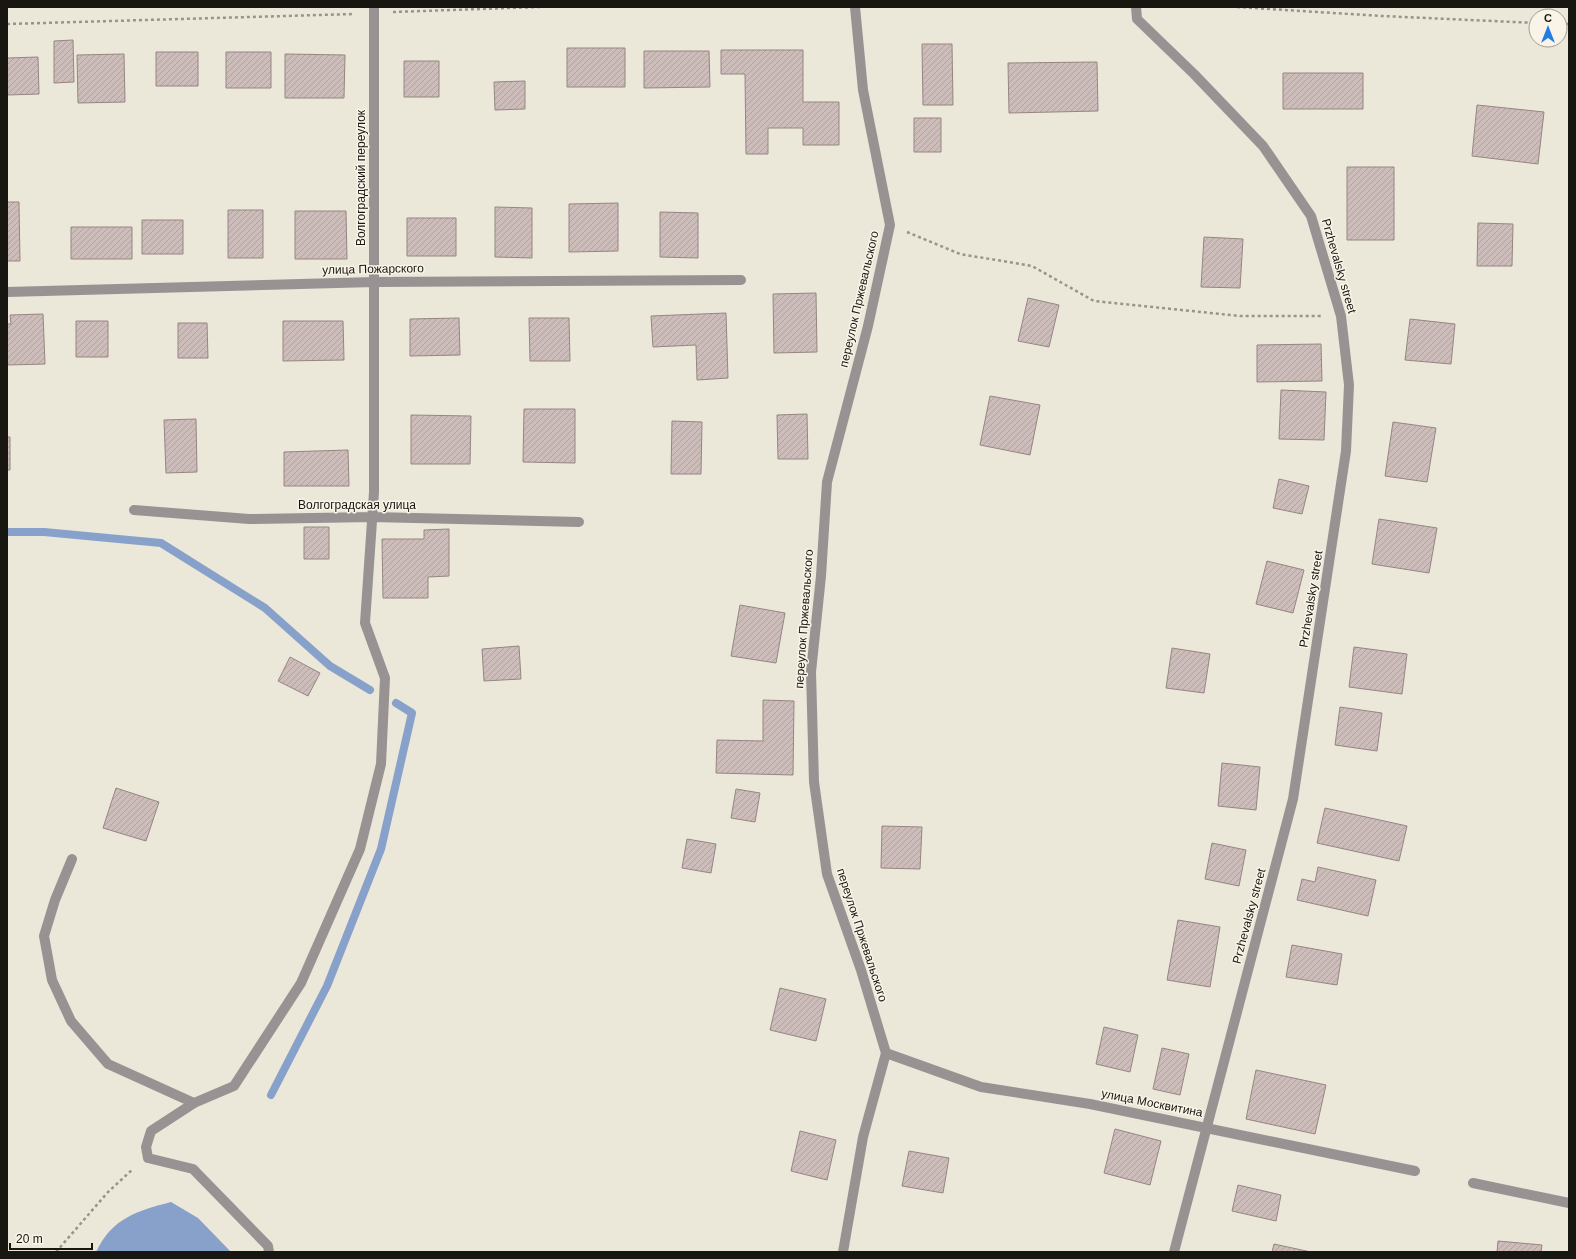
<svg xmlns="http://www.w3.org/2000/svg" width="1576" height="1259" font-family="Helvetica,sans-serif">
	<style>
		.water { fill: #88a1ca }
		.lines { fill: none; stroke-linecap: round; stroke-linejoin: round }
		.stream { stroke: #88a1ca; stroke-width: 8 }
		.building { fill: url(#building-hatch); stroke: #958683 }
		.path { stroke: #97948a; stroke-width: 2.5; stroke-dasharray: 3 3; stroke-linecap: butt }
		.lane { stroke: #999293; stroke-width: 10 }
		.street { stroke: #999293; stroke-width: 10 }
		.labels { text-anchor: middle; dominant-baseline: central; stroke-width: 3; stroke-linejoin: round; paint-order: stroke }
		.street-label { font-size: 12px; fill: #171611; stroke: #f9f4e7 }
	</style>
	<defs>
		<pattern id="building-hatch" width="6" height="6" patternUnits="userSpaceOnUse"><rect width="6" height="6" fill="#cdbdba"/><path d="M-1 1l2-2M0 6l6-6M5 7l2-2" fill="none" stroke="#afa29f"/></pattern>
	</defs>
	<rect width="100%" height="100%" fill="#ebe7d9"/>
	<path class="water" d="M171,1202l27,16 33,34h-135c16,-34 41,-41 75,-50z"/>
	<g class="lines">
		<path class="stream" d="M7,532h37l117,11 104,65 65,58 40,24
			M271,1095l56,-109 54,-137 31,-136 -16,-10"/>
	</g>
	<path class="building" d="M73,40l1,42 -20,1v-42z
		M922,44h30l1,61h-30z
		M567,48h58v39h-58z
		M721,50h82v52h36v43h-36v-17h-35v26h-22l-1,-80h-24z
		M644,51h65l1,36 -66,1z
		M156,52h42v34h-42z
		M226,52h45v36h-45z
		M124,54l1,48 -47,1 -1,-48z
		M285,54l60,1 -1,43h-59z
		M38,57l1,37 -32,1v-37z
		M404,61h35v36h-35z
		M1097,62l1,49 -89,2 -1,-50z
		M1283,73h80v36h-80z
		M525,81v28l-30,1 -1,-28z
		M1477,105l67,7 -6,52 -66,-8z
		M914,118h27v34h-27z
		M1347,167h47v73h-47z
		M7,202h12l1,59h-13z
		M618,203v48l-49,1v-48z
		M495,207l37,1v50l-37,-1z
		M228,210h35v48h-35z
		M295,211h51l1,48h-52z
		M660,212l38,1v45l-38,-1z
		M407,218h49v38h-49z
		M142,220h41v34h-41z
		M1478,223l35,1 -1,42h-35z
		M71,227h61v32h-61z
		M1204,237l39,2 -3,49 -39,-1z
		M816,293l1,59 -43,1 -1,-59z
		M1028,298l31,7 -10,42 -31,-6z
		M726,313l2,65 -31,2 -1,-35 -43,2 -2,-31z
		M43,314l2,50 -38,1v-41h4l-1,-9z
		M459,318l1,37 -50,1v-37z
		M529,318h40l1,43h-40z
		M1410,319l45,5 -4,40 -46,-4z
		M76,321h32v36h-32z
		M283,321h60l1,39 -61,1z
		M178,323h29l1,35h-30z
		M1321,344l1,37 -65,1v-37z
		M1281,390l45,2 -2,48 -45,-1z
		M990,396l50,9 -10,50 -50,-10z
		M524,409h51v54l-52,-1z
		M807,414l1,45h-30l-1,-44z
		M411,415l60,1 -1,48h-59z
		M196,419l1,53 -31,1 -2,-53z
		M672,421l30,1 -1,52h-30z
		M1393,422l43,6 -9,54 -42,-6z
		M7,437h3v33h-3z
		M348,450l1,36h-65v-34z
		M1279,479l30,7 -7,28 -29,-6z
		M1379,519l58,9 -8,45 -57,-9z
		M304,527h25v32h-25z
		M449,529v47l-21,1v21h-45l-1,-59h42v-9z
		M1267,561l37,9 -11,43 -37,-9z
		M740,605l45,8 -9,50 -45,-7z
		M519,646l2,33 -37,2 -2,-32z
		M1354,647l53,7 -5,40 -53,-7z
		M1172,648l38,6 -6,39 -38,-5z
		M290,657l30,16 -12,23 -30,-15z
		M763,700l31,1 -1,74 -77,-2 1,-33 46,1z
		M1340,707l42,6 -5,38 -42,-6z
		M1222,763l38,4 -4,43 -38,-4z
		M116,788l43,14 -13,39 -43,-13z
		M736,789l24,4 -5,29 -24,-4z
		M1325,808l82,18 -8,35 -82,-18z
		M882,826l40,1 -2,42 -39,-1z
		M687,839l29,5 -5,29 -29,-5z
		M1212,843l34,7 -7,36 -34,-7z
		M1318,867l58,13 -8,36 -71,-16 5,-21 13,3z
		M1178,920l42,7 -10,60 -43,-7z
		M1292,945l50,9 -5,31 -51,-8z
		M780,988l46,11 -10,42 -46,-11z
		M1104,1027l34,8 -8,37 -34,-8z
		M1162,1048l27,6 -9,41 -27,-6z
		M1256,1070l70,15 -11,49 -69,-15z
		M1115,1129l46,12 -11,44 -46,-12z
		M800,1131l36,9 -9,40 -36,-9z
		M909,1151l40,7 -6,35 -41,-7z
		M1238,1185l43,10 -5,26 -44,-10z
		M1498,1241l44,4 -1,7h-44z
		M1274,1244l37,8h-39z"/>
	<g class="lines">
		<path class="path" d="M1237,7l145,9 154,7
			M393,12l147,-5
			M7,24l347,-10
			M1560,24h9
			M907,232l53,22 72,12 62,35 146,15h81
			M56,1252l52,-60 25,-23"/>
		<path class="lane" d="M72,859l-17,41 -11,36 8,44 19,41 37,43 86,39"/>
		<path class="street" d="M1136,7l1,12 57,55 69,72 48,70 30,100 8,69 -3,66 -53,348 -119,453
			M7,292l367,-10 367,-2
			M134,510l115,9 123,-2 207,5
			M886,1053l95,34 109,17 325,67
			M1473,1183l96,20
			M269,1252l-1,-6 -75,-77 -45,-11 -2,-11 5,-16 43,-28 40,-17 67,-103 59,-134 21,-85 4,-86 -20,-55 9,-131v-485
			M843,1252l20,-115 23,-84 -25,-83 -34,-96 -13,-92 -3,-110 10,-96 6,-94 41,-156 22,-101 -27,-135 -8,-83"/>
	</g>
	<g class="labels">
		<g class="street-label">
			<text transform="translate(361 178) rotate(-90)">Волгоградский переулок</text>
			<text transform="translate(1339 266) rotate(74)">Przhevalsky street</text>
			<text transform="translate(373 269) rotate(-1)">улица Пожарского</text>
			<text transform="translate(859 299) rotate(-77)">переулок Пржевальского</text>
			<text x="357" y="505">Волгоградская улица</text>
			<text transform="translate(1311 599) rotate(-81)">Przhevalsky street</text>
			<text transform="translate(804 619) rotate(-86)">переулок Пржевальского</text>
			<text transform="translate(1249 916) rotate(-75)">Przhevalsky street</text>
			<text transform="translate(862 935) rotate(72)">переулок Пржевальского</text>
			<text transform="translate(1152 1103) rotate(11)">улица Москвитина</text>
		</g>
	</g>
	<rect width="1576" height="1259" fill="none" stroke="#171611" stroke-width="16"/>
	<g transform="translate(1548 28)"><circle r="19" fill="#f9f4e7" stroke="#9f9b91"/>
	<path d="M0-3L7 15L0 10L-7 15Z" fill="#237be5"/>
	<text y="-6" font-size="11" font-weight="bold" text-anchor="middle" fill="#171611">С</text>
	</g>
	<path d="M10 1243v6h82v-6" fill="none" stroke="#171611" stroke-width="2"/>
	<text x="16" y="1243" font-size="12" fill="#171611" stroke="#f9f4e7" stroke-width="3" paint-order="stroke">20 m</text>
</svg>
